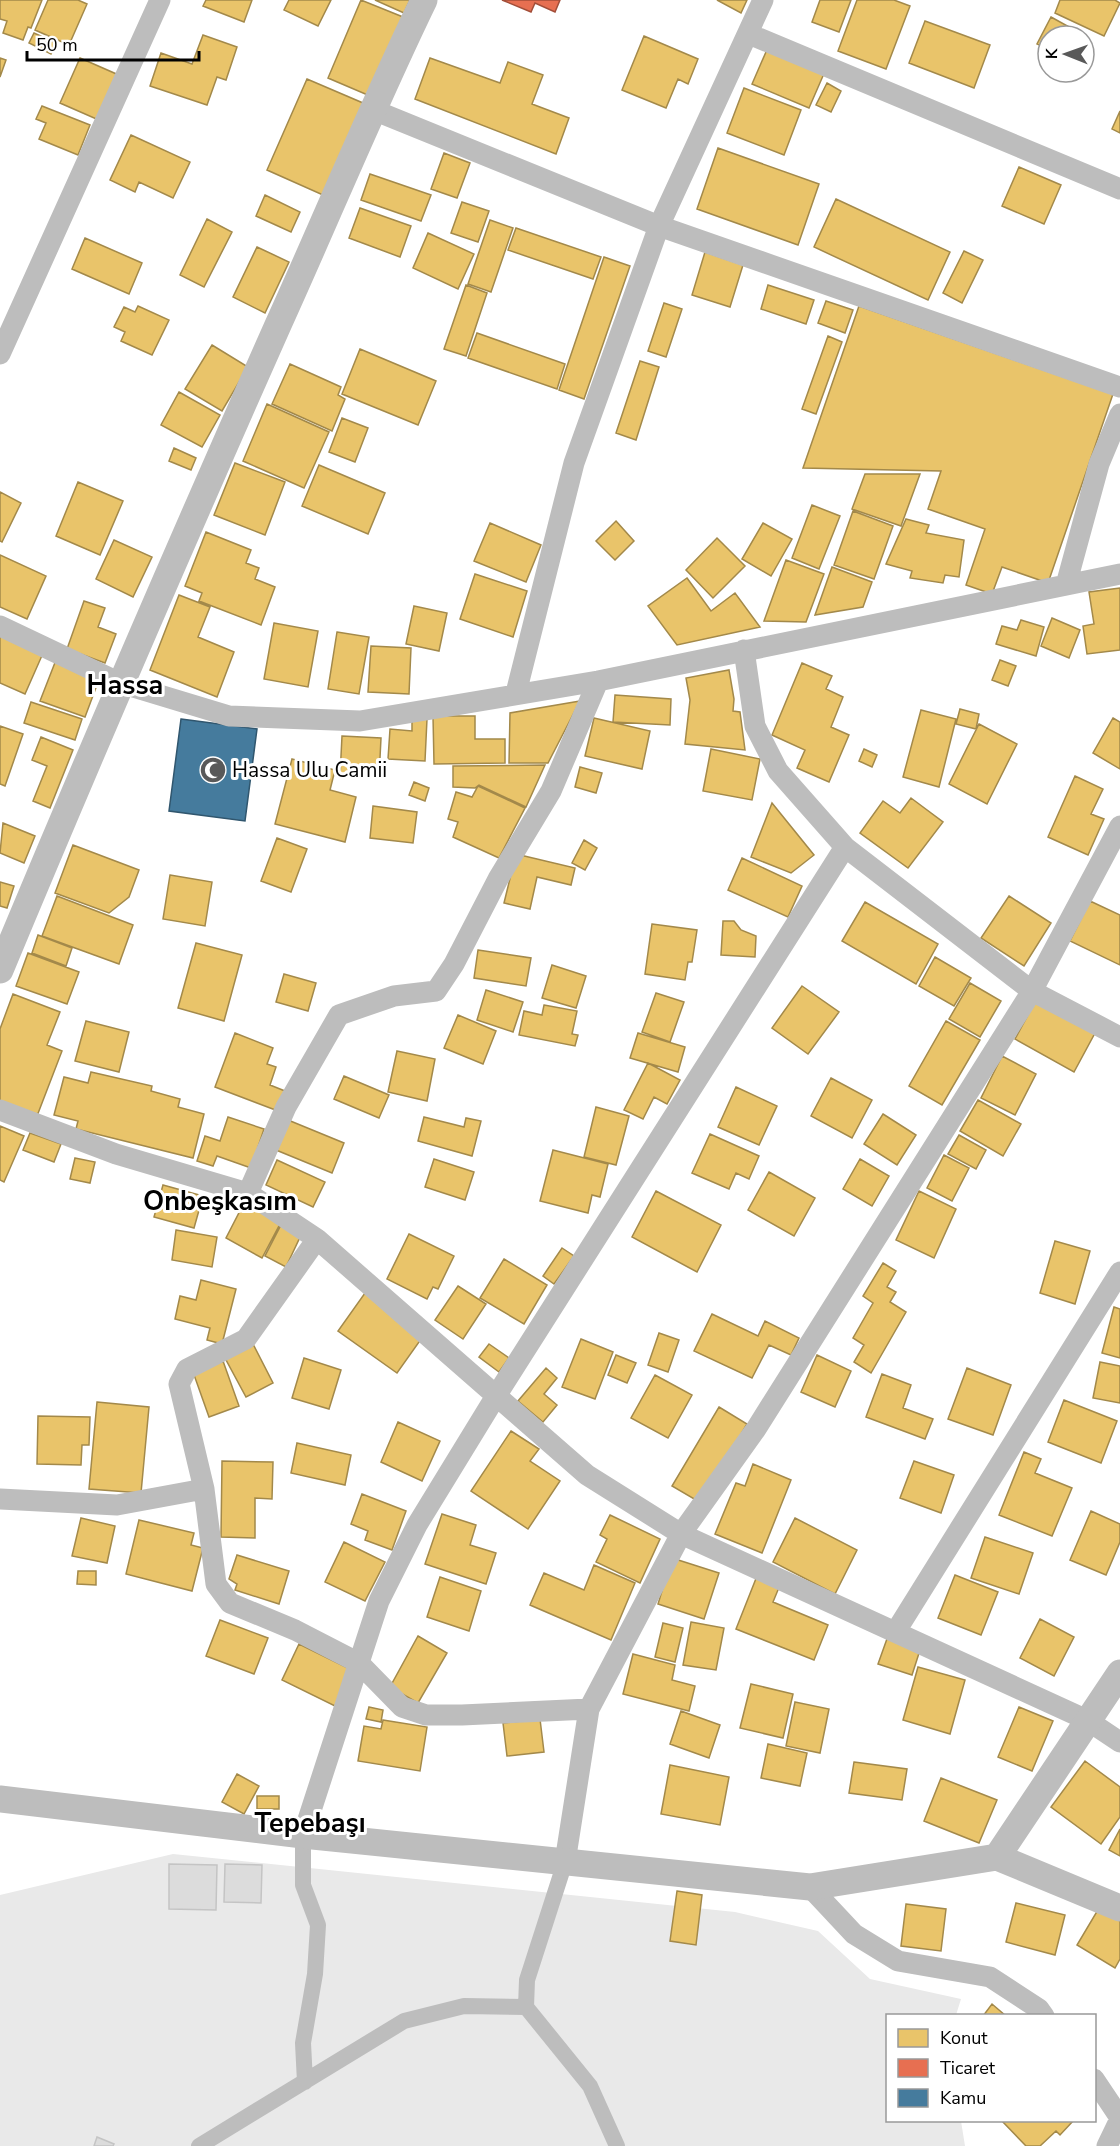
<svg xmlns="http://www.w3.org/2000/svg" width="1120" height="2146" font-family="'Nunito Sans',sans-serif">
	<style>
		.green { fill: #e9e9e9 }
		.homes { fill: #e9c46a; stroke: #a3894a; stroke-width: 1.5 }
		.shops { fill: #e76f51; stroke: #a24e39; stroke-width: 1.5 }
		.public { fill: #457b9d; stroke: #30566e; stroke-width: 1.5 }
		.building { fill: #dcdcdc; stroke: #c4c4c4; stroke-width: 1.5 }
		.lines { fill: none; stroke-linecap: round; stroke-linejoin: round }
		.pedestrian { stroke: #bdbdbd; stroke-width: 16 }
		.minor { stroke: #bdbdbd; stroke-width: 21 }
		.tertiary { stroke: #bdbdbd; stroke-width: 27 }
		.labels { text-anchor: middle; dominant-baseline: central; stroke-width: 6; stroke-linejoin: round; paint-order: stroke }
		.poi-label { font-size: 21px; fill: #000; stroke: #fff; text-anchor: start }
		.district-label { font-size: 27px; font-weight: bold; fill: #000; stroke: #fff }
	</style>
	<rect width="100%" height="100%" fill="#fff"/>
	<path class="green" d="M173,1854l562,58 83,19 52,48 91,20 -5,16 -68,1v104l73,1 4,25h-965v-251z"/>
	<path class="homes" d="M0,0h42l-11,28 -3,-1 -5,13 -20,-7 4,-12 -7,-2z
		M48,0h30l9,4 -18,41 -34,-15z
		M206,0h46l-8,22 -41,-16z
		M289,0h42l-13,26 -34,-16z
		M361,0l42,17 -33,79 -42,-18z
		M375,0h35l-6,13z
		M717,0h30l-6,13z
		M820,0h31l-12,32 -27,-10z
		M857,0h37l16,6 -24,63 -48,-18z
		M1060,0h55l5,3 -16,33 -49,-23z
		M1051,17l31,17 -1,2h-33v13l-11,-5z
		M925,21l65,24 -16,43 -65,-25z
		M34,33l22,10 -5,11 -22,-11z
		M203,35l34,12 -11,33 -9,-3 -10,28 -57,-19 11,-33 31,11z
		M644,36l54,23 -10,25 -10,-5 -12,29 -44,-18z
		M769,45l57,24 -17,39 -57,-24z
		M0,58l6,2 -6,17z
		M80,58l41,18 -20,45 -41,-18z
		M430,58l70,25 8,-21 35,13 -11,29 37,14 -13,36 -141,-55z
		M307,79l56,24 -40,92 -56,-25z
		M827,83l14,8 -10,21 -15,-7z
		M744,88l57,22 -17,45 -57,-22z
		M42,106l48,19 -12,30 -39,-16 7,-16 -10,-4z
		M1120,111v22l-8,-4z
		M131,135l59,27 -17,36 -34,-16 -4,10 -25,-12z
		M718,148l101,36 -21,61 -101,-36z
		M444,153l26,10 -13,35 -26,-9z
		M1019,167l42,18 -17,39 -42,-18z
		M370,174l61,21 -10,26 -60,-21z
		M265,195l35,17 -9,20 -35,-16z
		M836,199l114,53 -22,48 -114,-53z
		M462,202l27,9 -11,31 -27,-9z
		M360,208l51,18 -11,31 -51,-19z
		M207,219l25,13 -28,55 -24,-12z
		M490,220l23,8 -22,64 -23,-8z
		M516,228l85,29 -8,22 -85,-29z
		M428,233l46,21 -16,35 -45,-21z
		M85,238l57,25 -13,31 -57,-25z
		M257,247l32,15 -24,51 -32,-16z
		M964,251l19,9 -21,43 -19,-10z
		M705,252l38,13 -13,42 -38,-12z
		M604,257l26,9 -46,133 -25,-9z
		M466,285l21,8 -21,63 -22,-7z
		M768,285l46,15 -8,24 -45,-15z
		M826,301l27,9 -8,23 -27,-10z
		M664,303l18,6 -16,48 -18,-6z
		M138,306l31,14 -17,35 -31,-14 4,-9 -11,-5 10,-20 11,5z
		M859,306l254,88 -65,189 -46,-16 -10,27 -26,-9 19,-56 -57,-20 13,-38 -138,-3z
		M477,333l88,31 -8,25 -89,-31z
		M828,336l14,6 -26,72 -14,-5z
		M212,345l36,22 -26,44 -37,-22z
		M360,349l76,32 -18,44 -76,-31z
		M640,361l19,6 -23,73 -20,-7z
		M290,364l51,23 -3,8 7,4 -13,32 -60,-27z
		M179,392l41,23 -18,32 -41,-22z
		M267,404l62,28 -25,56 -61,-27z
		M342,418l26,10 -13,34 -26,-10z
		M174,448l22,10 -5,12 -22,-9z
		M235,463l50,19 -20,53 -51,-20z
		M319,465l66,28 -17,41 -66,-28z
		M865,474h55l-19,52 -49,-17z
		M78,482l45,19 -23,54 -44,-19z
		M0,492l21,11 -19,39 -2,-1z
		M812,505l28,11 -21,53 -27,-11z
		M853,511l40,15 -19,53 -40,-14z
		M906,519l23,6 -3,8 38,7 -5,37 -14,-2 -2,8 -33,-5 2,-7 -26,-7z
		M616,521l18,20 -19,19 -19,-19z
		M490,523l51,22 -15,37 -52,-21z
		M763,523l29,16 -21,37 -29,-17z
		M206,532l45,18 -5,13 13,5 -4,11 20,8 -14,38 -62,-24 3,-8 -17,-7z
		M717,538l28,28 -32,32 -27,-28z
		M114,540l38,17 -19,40 -37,-18z
		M0,555l46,21 -19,43 -27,-12z
		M786,560l38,14 -18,48 -42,-1z
		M832,567l40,15 -9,25 -48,8z
		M475,574l52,17 -14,46 -53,-18z
		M687,578l24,33 24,-18 25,34 -83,18 -29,-39z
		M1120,588v62l-33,4 -4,-28 11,-2 -5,-32z
		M179,595l31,12 -12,30 36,15 -17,45 -67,-27z
		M84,601l21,7 -7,19 18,7 -11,29 -38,-14z
		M414,606l33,7 -8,38 -33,-7z
		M1052,618l28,12 -11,28 -28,-12z
		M1021,620l23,7 -8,29 -40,-12 6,-18 15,4z
		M274,623l44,8 -10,56 -44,-8z
		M0,631l44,20 -19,43 -25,-11z
		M337,632l32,5 -10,57 -31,-5z
		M371,646l40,2 -2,46 -41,-2z
		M56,660l44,17 -15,40 -45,-16z
		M1000,660l16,6 -8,20 -16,-6z
		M802,663l30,13 -6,13 17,8 -12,30 18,8 -20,47 -32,-14 8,-18 -33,-15z
		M729,670l5,29 -1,12 7,1 5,38 -60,-6 5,-44 -4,-22z
		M615,695l56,4 -1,26 -57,-3z
		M580,701l-32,62h-39l1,-50z
		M31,702l51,17 -7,21 -51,-17z
		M960,709l19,5 -3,15 -20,-5z
		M921,710l35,9 -17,68 -36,-10z
		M433,716h42v23h30v24l-71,1z
		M412,718l15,1 -2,42 -37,-2 2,-30 22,2z
		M594,718l56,13 -8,38 -57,-13z
		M1113,718l7,4v47l-27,-16z
		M979,724l38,20 -30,60 -38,-20z
		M0,726l23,8 -18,52 -5,-2z
		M342,736l39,2 -2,40 -39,-2z
		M41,737l32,13 -23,58 -17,-7 14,-35 -15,-6z
		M711,749l49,10 -8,41 -49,-9z
		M864,749l13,6 -5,12 -13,-6z
		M292,759l43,11 -5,20 26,7 -11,45 -70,-18z
		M545,765l-19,42 -47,-22 -4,3 -22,-1v-21z
		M580,767l22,6 -6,20 -21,-6z
		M1075,776l28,13 -12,25 13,5 -16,36 -40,-18z
		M414,782l15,6 -4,13 -16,-6z
		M478,786l47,22 -26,50 -46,-21 5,-15 -10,-3 8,-27 16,5z
		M911,798l32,24 -35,46 -48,-35 23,-32 17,12z
		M772,803l42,52 -23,18 -40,-16z
		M373,806l44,6 -4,31 -43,-5z
		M3,823l32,13 -11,27 -24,-10z
		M277,838l30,11 -16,43 -30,-11z
		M584,840l13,8 -12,22 -13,-7z
		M73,845l66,25 -10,27 -20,16 -54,-20z
		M516,854l59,14 -4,17 -34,-8 -7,32 -26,-6z
		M742,858l60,28 -14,31 -60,-27z
		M170,875l42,7 -7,44 -42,-7z
		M0,882l14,4 -7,22 -7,-2z
		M57,896l76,29 -14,39 -77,-28z
		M1009,896l42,27 -27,43 -43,-28z
		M1090,901l30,14v50l-50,-24z
		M865,902l73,42 -22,40 -74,-43z
		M723,921h11l7,9 15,6 -1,21 -34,-2z
		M652,924l45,6 -5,32h-4l-3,18 -40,-6z
		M38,935l34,13 -6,18 -34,-13z
		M196,943l46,12 -18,66 -46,-13z
		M478,950l53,8 -5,28 -52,-8z
		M28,953l51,19 -12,32 -51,-18z
		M935,957l36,21 -17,28 -35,-20z
		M552,965l34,11 -10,32 -34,-10z
		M284,974l32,9 -8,28 -32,-9z
		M970,983l31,18 -21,36 -31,-18z
		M802,986l37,26 -31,42 -36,-26z
		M486,990l37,12 -10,30 -36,-12z
		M656,993l28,9 -14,40 -28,-10z
		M13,994l47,18 -13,33 15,6 -25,65 -37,-14v-73z
		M1036,1000l59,33 -21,39 -59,-33z
		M544,1005l33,6 -5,23 6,1 -3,11 -56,-11 5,-24 18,4z
		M458,1015l38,16 -13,33 -39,-16z
		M86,1021l43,11 -10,40 -44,-11z
		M946,1021l34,19 -38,65 -33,-19z
		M235,1033l38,15 -6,16 9,3 -6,18 15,6 -7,20 -63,-24z
		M638,1033l47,14 -7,25 -48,-14z
		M397,1051l38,8 -8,42 -39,-9z
		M1002,1056l34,18 -21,41 -34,-17z
		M648,1063l32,17 -13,24 -13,-7 -11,22 -19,-9z
		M91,1072l61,14 -1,5 29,8 -2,8 26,7 -11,44 -117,-29 2,-8 -24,-6 10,-38 24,6z
		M344,1076l45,19 -10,23 -45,-19z
		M831,1078l41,22 -20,38 -41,-22z
		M736,1087l41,19 -18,39 -41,-18z
		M978,1100l43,24 -18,32 -43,-25z
		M596,1107l33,9 -13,49 -32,-8z
		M883,1114l33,21 -19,30 -33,-21z
		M228,1117l36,12 -13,39 -34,-12 -4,10 -16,-5 8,-25 15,5z
		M424,1117l40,10 2,-9 15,3 -9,35 -54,-15z
		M288,1120l56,23 -12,30 -56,-23z
		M0,1126l24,10 -20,46 -4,-2z
		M30,1133l31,11 -7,18 -31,-12z
		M710,1134l49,22 -10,23 -13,-6 -7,16 -37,-16z
		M959,1135l27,15 -10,19 -28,-15z
		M553,1150l55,14 -8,33 -8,-2 -4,18 -48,-12z
		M944,1155l25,13 -17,33 -25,-13z
		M75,1158l20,4 -5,21 -20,-4z
		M434,1159l40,13 -9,28 -40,-13z
		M860,1159l29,17 -17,30 -29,-17z
		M277,1160l48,22 -12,25 -47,-22z
		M769,1172l46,26 -21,38 -46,-26z
		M163,1185l40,11 -9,32 -40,-11z
		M656,1191l65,34 -24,47 -65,-35z
		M919,1191l37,18 -22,49 -38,-18z
		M244,1203l37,19 -19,36 -36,-20z
		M281,1225l20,10 -15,32 -21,-11z
		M176,1230l41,7 -5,30 -40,-7z
		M409,1234l45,22 -16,33 -5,-2 -6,12 -40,-20z
		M1055,1241l35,10 -15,53 -35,-11z
		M562,1248l12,8 -20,28 -11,-8z
		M504,1259l43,26 -23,39 -44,-26z
		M883,1263l13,8 -9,16 9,5 -6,10 16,10 -35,61 -17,-11 10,-17 -11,-7 20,-35 -10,-7z
		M201,1280l35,9 -14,55 -15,-4 3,-12 -35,-9 5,-23 16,4z
		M458,1286l28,18 -23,35 -28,-19z
		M365,1293l59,42 -27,38 -59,-42z
		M1114,1307l6,2v49l-18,-5z
		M712,1314l46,22 7,-15 34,17 -8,17 -22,-10 -17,33 -58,-27z
		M659,1333l20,7 -11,32 -20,-7z
		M581,1339l32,13 -18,47 -33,-12z
		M253,1344l20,39 -27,14 -21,-39z
		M489,1344l20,14 -10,14 -20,-15z
		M616,1355l20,8 -9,20 -19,-8z
		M817,1355l34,16 -16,36 -34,-15z
		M304,1358l37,12 -12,39 -37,-11z
		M223,1361l16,45 -30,11 -16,-45z
		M1100,1362l20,4v37l-27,-5z
		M546,1368l11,10 -13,16 13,11 -14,17 -25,-21z
		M967,1368l44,17 -18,50 -45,-16z
		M882,1374l29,11 -8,23 30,11 -8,20 -59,-22z
		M655,1375l37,20 -24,43 -37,-20z
		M1064,1400l53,21 -16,42 -53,-21z
		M97,1402l52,5 -8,86 -52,-4z
		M719,1407l28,17 -46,79 -29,-17z
		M38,1416l52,1 -1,28h-7l-1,20 -44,-1z
		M398,1422l42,19 -18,40 -41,-19z
		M511,1431l28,18 -9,12 30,20 -32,48 -57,-38z
		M297,1443l54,12 -6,30 -54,-12z
		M1024,1452l17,7 -6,14 37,15 -20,48 -53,-21z
		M222,1461l51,1 -1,37 -17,-1v40l-34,-1z
		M914,1461l40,14 -13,38 -41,-15z
		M753,1464l38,16 -29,73 -47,-19 21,-51 9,3z
		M362,1494l44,17 -14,39 -27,-10 3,-9 -17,-7z
		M1091,1511l29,13v18l-14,33 -36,-15z
		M442,1514l34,11 -6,20 26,8 -10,31 -61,-20z
		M610,1515l50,24 -20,44 -44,-21 11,-23 -7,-4z
		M81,1518l34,8 -8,37 -35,-7z
		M795,1518l62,32 -22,44 -62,-32z
		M139,1520l55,13 -3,12 12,3 -11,43 -66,-17z
		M985,1537l48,16 -14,41 -48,-16z
		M344,1542l41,20 -20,39 -40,-19z
		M237,1555l52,16 -10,33 -44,-14 2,-6 -8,-5z
		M672,1558l47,15 -15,46 -46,-15z
		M594,1565l41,18 -24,57 -81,-35 14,-32 40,17z
		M78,1571h18v14l-19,-1z
		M955,1575l43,17 -17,43 -43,-17z
		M757,1576l23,9 -7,17 55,23 -14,35 -78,-31z
		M440,1577l41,14 -12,40 -42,-14z
		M1040,1619l34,18 -20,39 -34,-18z
		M220,1620l48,18 -14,36 -48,-18z
		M691,1622l33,6 -8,42 -33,-5z
		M663,1623l20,5 -8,34 -20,-5z
		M418,1636l29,17 -29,50 -28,-16z
		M888,1636l33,11 -9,28 -34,-11z
		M299,1644l53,26 -17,36 -53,-26z
		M633,1654l42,11 -3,15 23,6 -6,25 -66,-17z
		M918,1667l47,13 -15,54 -47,-14z
		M751,1684l42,10 -10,44 -43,-10z
		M795,1702l34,7 -9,44 -34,-7z
		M369,1707l14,3 -2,12 -15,-3z
		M1019,1707l34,14 -21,50 -34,-14z
		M681,1711l39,14 -11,33 -39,-14z
		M540,1719l4,33 -37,4 -4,-33z
		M383,1720l44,7 -7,44 -62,-10 6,-35 17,3z
		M768,1744l39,9 -7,33 -39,-8z
		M1085,1761l35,26v30l-19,27 -50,-37z
		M854,1762l53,7 -5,31 -53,-7z
		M670,1765l59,12 -9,48 -59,-11z
		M237,1774l22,12 -15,28 -22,-12z
		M941,1778l56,22 -18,43 -55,-22z
		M257,1796h22v13h-22z
		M1120,1829v27l-11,-6z
		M677,1891l25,4 -6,50 -26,-4z
		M1016,1903l49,12 -10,40 -49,-13z
		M906,1904l40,5 -5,42 -40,-5z
		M1099,1908l21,13v38l-5,9 -38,-23z
		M992,2004l14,12h-23z
		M1001,2120h73l-14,15 -4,-4 -16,15h-14z"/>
	<path class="shops" d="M502,0h58l-5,12 -20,-9 -4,9z"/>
	<path class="public" d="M181,719l76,10 -12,92 -76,-10z"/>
	<path class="building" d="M169,1864l48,1 -1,45 -47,-1z
		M225,1864l37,1 -1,38 -37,-1z
		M97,2137l17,7 -1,2h-19z"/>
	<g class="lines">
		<path class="pedestrian" d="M303,1835v50l15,40 -3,49 -12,69 2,39
			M565,1862l-38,118 -1,27 64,79 27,60
			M199,2146l205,-125 60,-15 62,1"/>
		<path class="minor" d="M749,34l371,155
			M371,109l288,117 461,161
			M0,354l160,-354
			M1066,585l33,-121 21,-50
			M0,626l120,57 109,33 131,5 238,-40 522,-107
			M744,650l11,76 23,45 67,76 187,144 88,46
			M516,693l58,-230 85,-237 104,-226
			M0,1110l116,44 132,39 69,46 270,236 94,59 406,186 33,22
			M248,1193l38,-86 53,-92 55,-19 42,-5 18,-27 44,-85 53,-88 47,-110
			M317,1239l-71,100 -59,30 -8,15 25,105 12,95 14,19 65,27 64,33 43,44 24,8h36l127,-6
			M0,1499l117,6 87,-16
			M896,1631l224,-359
			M303,1835l76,-234 38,-76 79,-129 349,-549
			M565,1862l24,-153 92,-175 75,-105 276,-438 88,-165
			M810,1887l44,47 44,27 92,16 49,32 5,7
			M1094,2079l26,39
			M1107,2146l13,-27"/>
		<path class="tertiary" d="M0,970c90,-216 183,-431 278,-645 49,-108 94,-218 146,-325
			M0,1799l303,36 507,52 187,-30 123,51
			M997,1857l123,-184"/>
	</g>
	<defs>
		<symbol id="mosque-disc" viewBox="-11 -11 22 22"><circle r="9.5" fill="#595959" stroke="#fff"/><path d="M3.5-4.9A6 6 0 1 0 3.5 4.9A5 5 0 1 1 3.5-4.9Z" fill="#fff"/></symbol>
	</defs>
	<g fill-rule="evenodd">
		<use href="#mosque-disc" x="198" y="755" width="30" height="30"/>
	</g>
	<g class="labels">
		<g class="poi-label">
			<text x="232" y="770">Hassa Ulu Camii</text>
		</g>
		<g class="district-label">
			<text x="125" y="685">Hassa</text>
			<text x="220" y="1201">Onbeşkasım</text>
			<text x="310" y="1823">Tepebaşı</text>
		</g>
	</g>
	<rect x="886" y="2014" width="210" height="108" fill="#ffffff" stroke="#999999" stroke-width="1.5"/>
	<rect x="898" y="2029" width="30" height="18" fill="#e9c46a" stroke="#999999" stroke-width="1.5"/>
	<text x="940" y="2044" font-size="18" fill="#000000">Konut</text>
	<rect x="898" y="2059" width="30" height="18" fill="#e76f51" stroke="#999999" stroke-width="1.5"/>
	<text x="940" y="2074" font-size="18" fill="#000000">Ticaret</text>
	<rect x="898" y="2089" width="30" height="18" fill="#457b9d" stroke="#999999" stroke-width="1.5"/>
	<text x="940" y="2104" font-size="18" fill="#000000">Kamu</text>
	<g transform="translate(1066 54) rotate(271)"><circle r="28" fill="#ffffff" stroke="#999999" stroke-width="1.5"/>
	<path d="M0-4.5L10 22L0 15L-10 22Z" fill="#595959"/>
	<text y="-9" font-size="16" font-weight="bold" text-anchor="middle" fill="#000000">K</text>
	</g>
	<path d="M27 51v9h172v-9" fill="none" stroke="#000000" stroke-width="3"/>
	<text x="36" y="51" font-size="18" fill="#000000" stroke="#ffffff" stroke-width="4.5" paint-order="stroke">50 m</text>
</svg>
